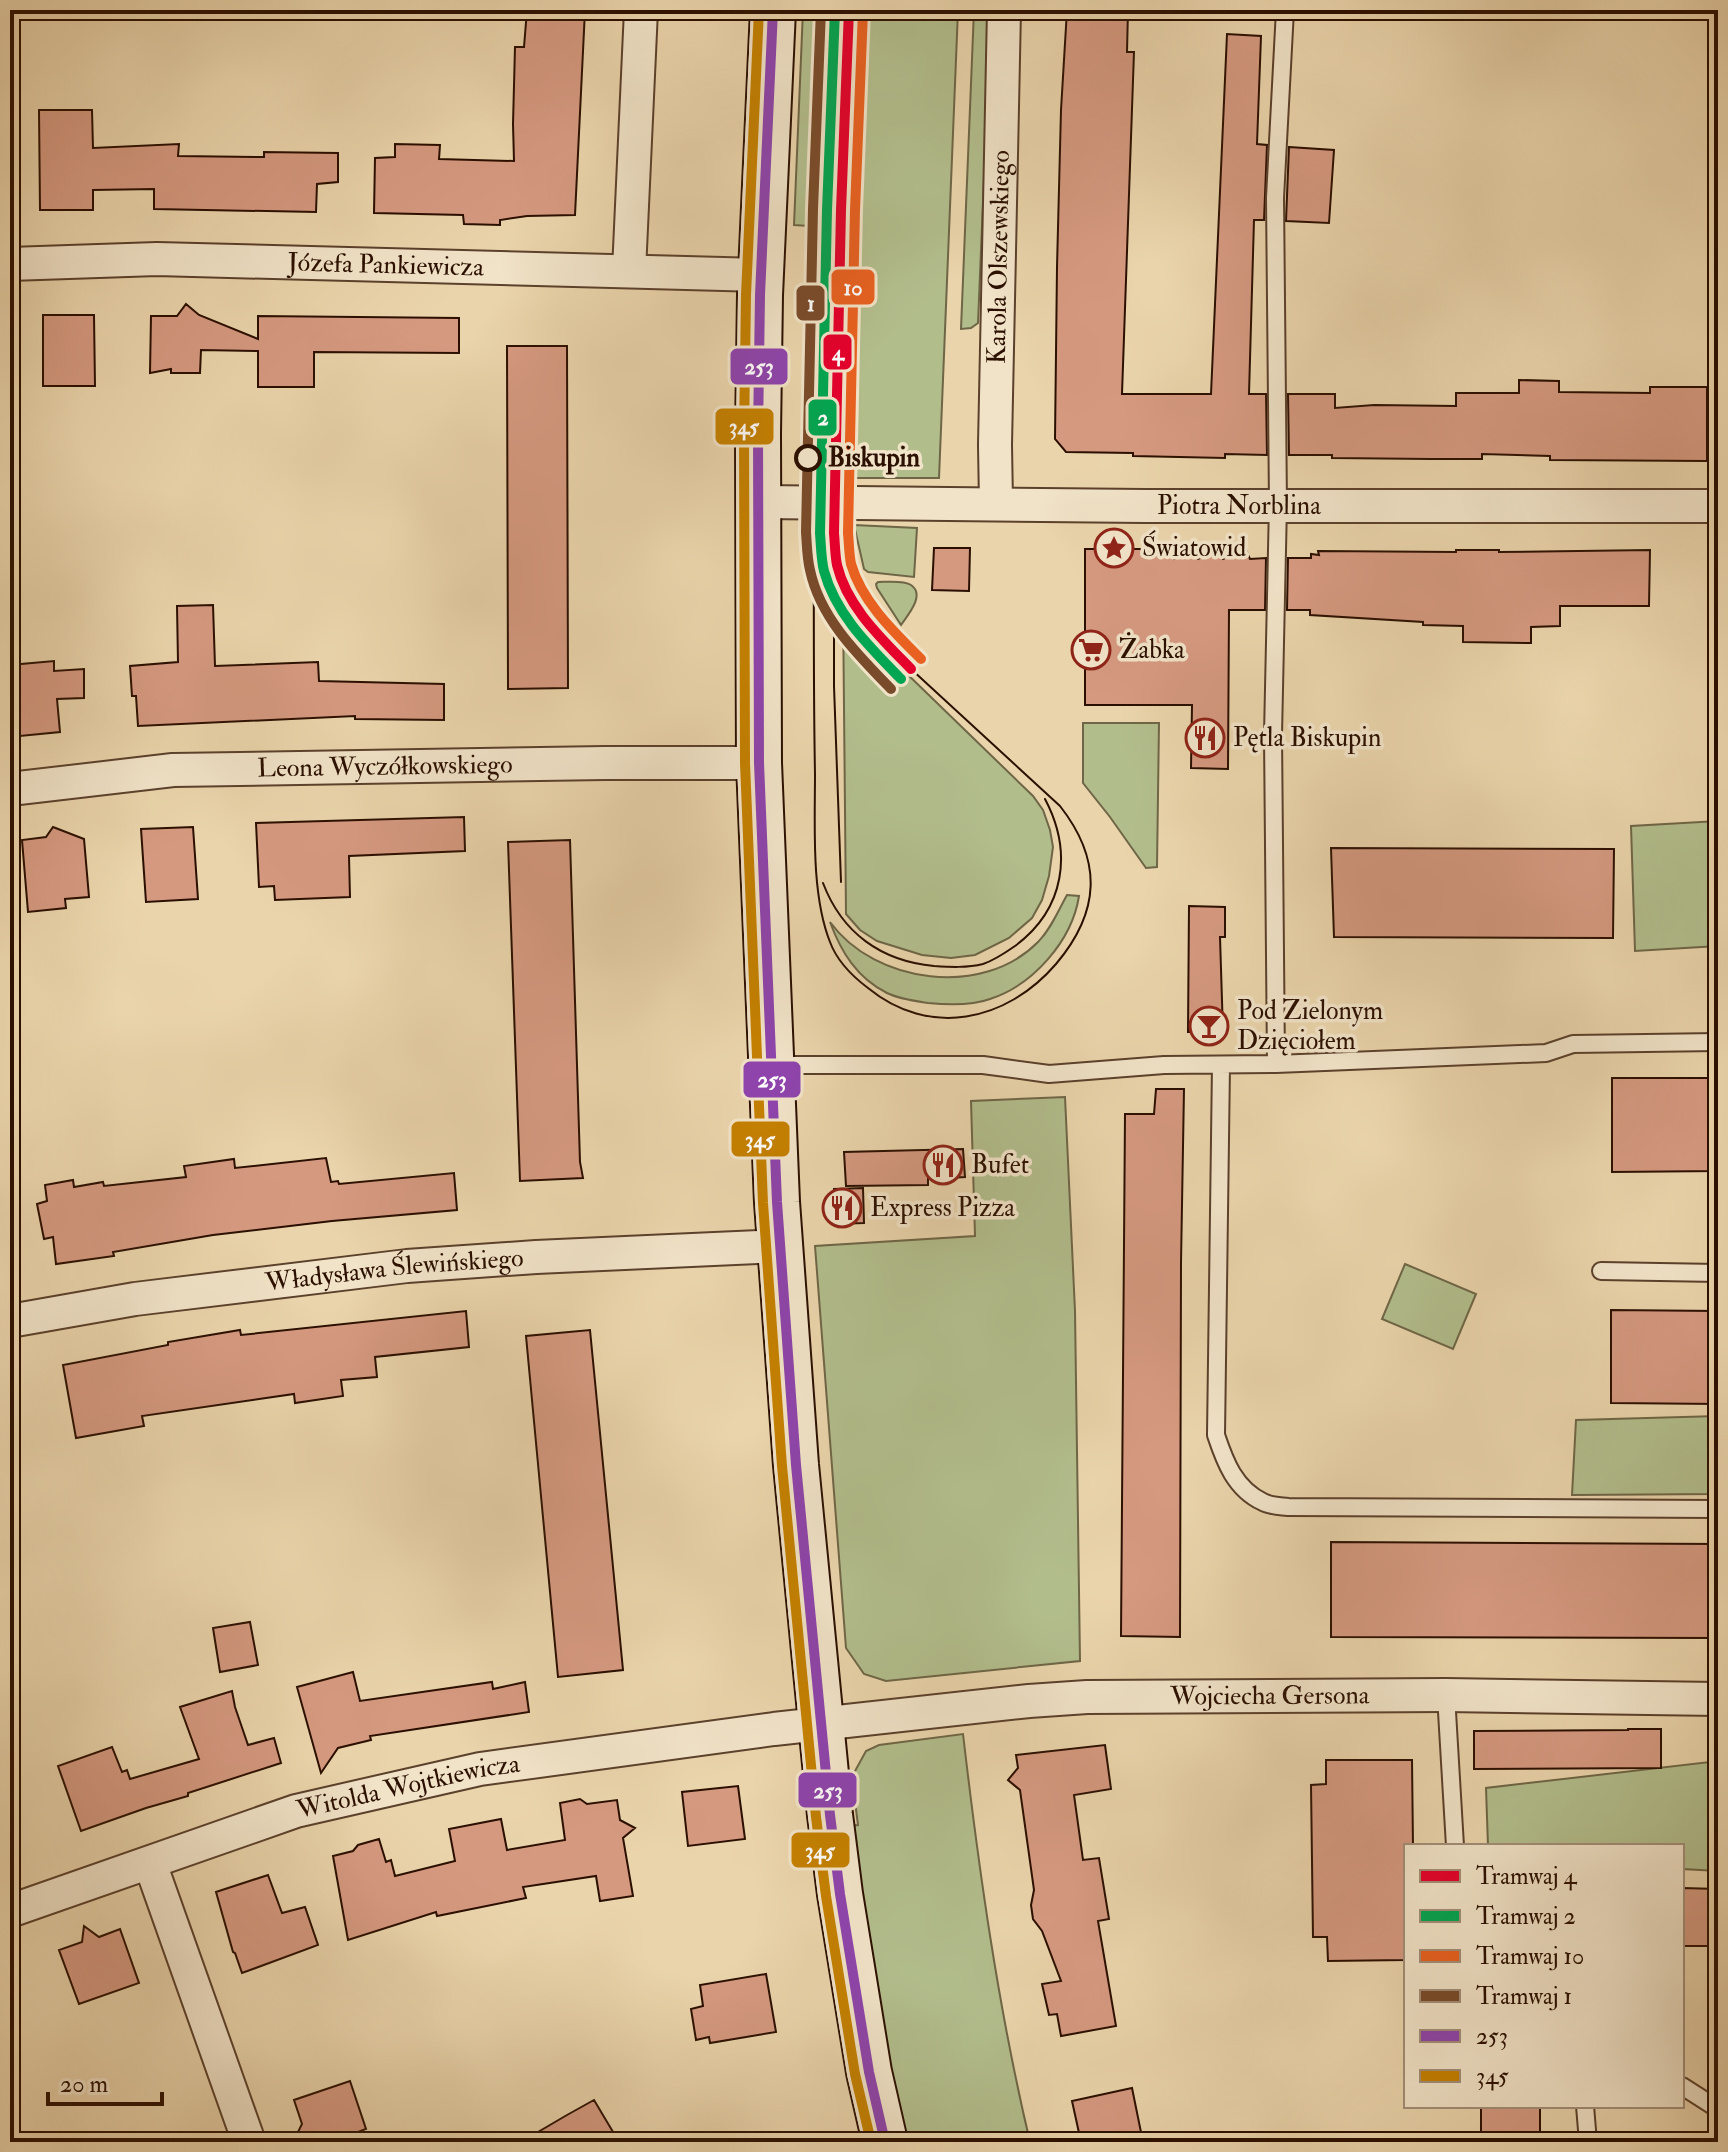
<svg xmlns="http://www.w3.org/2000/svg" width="1728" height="2152" font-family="'IM FELL Double Pica',serif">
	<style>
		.green { fill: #b2bd8c; stroke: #6e6646; stroke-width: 2 }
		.building { fill: #d59980; stroke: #2b0f00; stroke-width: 2 }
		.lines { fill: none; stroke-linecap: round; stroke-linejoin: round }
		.lane-casing { stroke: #5b402b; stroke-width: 20 }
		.street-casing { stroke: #5b402b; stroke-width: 36 }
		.secondary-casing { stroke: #2b0f00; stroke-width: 48 }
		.lane { stroke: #f1e3c8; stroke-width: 16 }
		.street { stroke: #f1e3c8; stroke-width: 32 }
		.secondary { stroke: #f1e3c8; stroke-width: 44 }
		.tram { stroke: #2b0f00; stroke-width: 2 }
		.bus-1-casing { stroke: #f1e3c8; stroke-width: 16 }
		.bus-2-casing { stroke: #f1e3c8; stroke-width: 16 }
		.bus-1 { stroke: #8e44ad; stroke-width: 10 }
		.bus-2 { stroke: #c48000; stroke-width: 10 }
		.tram-1-casing { stroke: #f1e3c8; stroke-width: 16 }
		.tram-2-casing { stroke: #f1e3c8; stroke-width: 16 }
		.tram-3-casing { stroke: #f1e3c8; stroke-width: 16 }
		.tram-4-casing { stroke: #f1e3c8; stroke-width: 16 }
		.tram-1 { stroke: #e4002b; stroke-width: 10 }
		.tram-2 { stroke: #00a651; stroke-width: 10 }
		.tram-3 { stroke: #e86120; stroke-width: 10 }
		.tram-4 { stroke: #7a4b2a; stroke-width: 10 }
		.stop-dot { fill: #f1e3c8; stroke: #2b0f00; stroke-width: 4 }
		.labels { text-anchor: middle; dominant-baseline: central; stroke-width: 7; stroke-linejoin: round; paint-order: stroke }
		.street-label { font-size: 26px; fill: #2b0f00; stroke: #f1e3c8 }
		.stop-label { font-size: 26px; font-weight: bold; fill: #2b0f00; stroke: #f1e3c8; text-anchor: start }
		.poi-label { font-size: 26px; fill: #2b0f00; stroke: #f1e3c8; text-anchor: start }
		.line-badge { stroke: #f1e3c8; stroke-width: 3 }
		.badge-label { font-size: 22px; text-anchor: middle; font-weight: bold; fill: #fff }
	</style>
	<rect width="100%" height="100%" fill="#ead4ab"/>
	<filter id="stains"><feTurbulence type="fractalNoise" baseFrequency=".0025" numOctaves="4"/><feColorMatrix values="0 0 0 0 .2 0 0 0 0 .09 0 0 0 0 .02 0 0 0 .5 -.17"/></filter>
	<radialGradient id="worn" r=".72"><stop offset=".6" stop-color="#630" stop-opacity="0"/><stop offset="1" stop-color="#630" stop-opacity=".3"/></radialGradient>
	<path class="green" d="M803,10h15l-9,216 -15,-1z
		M858,10h100l-19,468h-95l7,-310z
		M974,10h17l-13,313 -7,5 -10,1z
		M854,525l63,3 -3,49 -46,-5 -4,-3z
		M878,582c8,0 26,-2 33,3 15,10 -4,31 -10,40l-24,-37 -1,-4z
		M843,604l26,33 164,159 10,14 7,20 3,17 -4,29 -7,24 -10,18 -23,20 -34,17 -24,3 -29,-3 -45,-14 -17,-11 -14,-16z
		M1083,723h76l-2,144 -11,1 -36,-51 -27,-34z
		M1718,821v125l-83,5 -4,-125z
		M1067,895l12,1c-7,45 -46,89 -89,103 -19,7 -42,6 -62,4 -13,-2 -29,-4 -41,-10 -30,-15 -46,-41 -57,-71 45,62 153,76 208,20 13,-13 20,-31 29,-47z
		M1065,1097l10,214 5,350 -194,20 -22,-7 -18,-26 -31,-402 160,-10 -4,-135z
		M1405,1264l71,30 -23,55 -71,-30z
		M1718,1416v78l-146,1 4,-75z
		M963,1734c16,137 35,273 67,408h-126l-31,-157 -24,-159 9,-1 -5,-39 2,-15 11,-20 13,-6z
		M1718,1761v110l-36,-2v-23h-194l-2,-58z"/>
	<path class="building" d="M527,10h58l-10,205 -48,1 -27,4v5l-36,-1 -1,-9 -89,-2 1,-55 20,-1v-13l45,1 -1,14 75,2 -1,-37 2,-77h9z
		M1067,10h61l-1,42h7l-12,342h89l16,-360 34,2 -4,108 10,1 -3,75h-10l-5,174h17l1,61 -42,-1v4l-92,-2v-3l-67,-1 -11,-13 2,-172 4,-157z
		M39,110h53l1,38 86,-4 -1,12 86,1v-5l74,1v29l-21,2 -1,28 -162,-3v-20l-61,1v20h-53z
		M1289,147l45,3 -5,73 -43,-2z
		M186,304l13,11 59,24v-23l201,2v35l-145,-1v35h-56v-36l-57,-1 -1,23h-29v-4l-21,4 1,-57h26z
		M43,315h51l1,71h-52z
		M507,346h60l1,342 -60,1z
		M1519,380l40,1v11l91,1v-6h57v74l-157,-1v-4l-68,-2v5h-51l-99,-1v-3h-43l-1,-61h47v14l39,-3 82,1v-13h63z
		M934,548h36l-1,43 -37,-1z
		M1085,549h84l5,10 20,-10 4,10 21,-10 4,10 23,-10 4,10 16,-1 -1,52h-36l-1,159 -37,-1 1,-63h-107z
		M1456,550h43v2l151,-2 -1,56h-89v20l-29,1v16l-68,-1v-16l-40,-1v-3l-113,-7v-5h-23l1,-52h23v-4l8,1 -1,-4 138,1z
		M213,605l2,61 103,-4 1,19 125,3v36l-89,-1v-3l-217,10 -2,-30h-4l-2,-30 48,-4 -1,-56z
		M54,661v10l30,-2v29l-27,1 3,33 -50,5v-72z
		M464,817l1,34 -116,5 1,41 -75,3 -1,-14 -15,1 -3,-64z
		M53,827l31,12 5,58 -24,2 1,9 -38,4 -6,-72 24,-3z
		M193,827l5,72 -52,3 -5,-73z
		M570,840l10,322 3,16 -63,3 -12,-339z
		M1331,848l283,1 -1,89 -279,-1z
		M1189,906l36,1v30h-5l3,95h-35z
		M1612,1078h106v93l-106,1z
		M1156,1089h28l-3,174 -1,374 -59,-1 4,-522h29z
		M963,1149l2,28 -37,2v6l-82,1 -2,-34z
		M326,1158l5,24 7,-1 1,3 115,-11 3,37 -125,11 -119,14 -100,17 1,4 -58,8 -3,-27 -9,2 -7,-35 10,-3 -2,-16 28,-5 1,7 29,-5 1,4 82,-9 -2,-11 50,-7 1,9z
		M863,1188l1,35 -29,1 -1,-35z
		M1611,1310l107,1v93l-107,-1z
		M466,1311l3,36 -94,10 2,20 -36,3 2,16 -48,7 -1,-9 -152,22 2,10 -68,12 -13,-73 105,-20v-3l72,-12 1,5z
		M590,1330l33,340 -65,7 -32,-341z
		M1331,1542l387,2v94l-387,-1z
		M250,1622l8,43 -38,7 -7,-44z
		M353,1672l7,29 132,-19 1,7 32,-7 4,30 -159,24 1,4 -33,8 -17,25 -24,-86z
		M232,1691l3,16 13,38 26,-7 7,25 -93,30v3l-42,12 -65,23 -23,-65 54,-19 10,25 5,-2 3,9 69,-20 -19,-52z
		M1628,1729h33v39l-187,1v-38l154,-1z
		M1105,1745l6,44 -37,6 9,65 16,-2 10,61 -11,2 18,105 -55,10 -4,-22 -8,1 -7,-31 19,-3 -19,-50 -9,-12 -2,-14 3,-15 -14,-100 -12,-10 10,-12 -2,-13z
		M1326,1760h86l1,86h-7v114l-78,1 -1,-24h-14l-2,-152 15,-1z
		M738,1786l7,53 -57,7 -6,-54z
		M580,1799l7,5 30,-4 3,20 15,8 -12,10 10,58 -33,5 -4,-25 -73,11 3,11 -89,18 -1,-4 -88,28 -15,-84 20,-5 5,-6 21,-6 7,23 5,-2 4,16 60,-15 -6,-32 52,-10 6,31 58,-10 -5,-37z
		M268,1875l14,38 23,-6 13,38 -76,28 -7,-20 -2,-1 -17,-60z
		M1682,1888l36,1v57h-36z
		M84,1926l15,11 21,-8 19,54 -60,21 -20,-54 23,-8z
		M766,1974l10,58 -66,11 -1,-6 -13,3 -5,-31 12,-3 -3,-21z
		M350,2081l16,48 -34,13h-39l9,-18 -8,-24z
		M1132,2088l11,54h-62l-9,-41z
		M594,2100l25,42h-98l46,-27z
		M1481,2106h59v36h-59z"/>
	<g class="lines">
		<defs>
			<path id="lane" d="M1276,1064l-3,-329 5,-231 -3,-306 10,-188
				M773,1065h210l66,9 115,-9 112,-1 270,-11 27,-9 145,-2
				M1221,1065l-5,370c9,27 19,54 47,67 7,4 17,4 25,5l430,2
				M1601,1271l117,2
				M1446,1695l9,151
				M1682,2086l36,23
				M1585,2106l3,36"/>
			<g id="street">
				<path id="s1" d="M10,264l147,-5 604,16"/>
				<path d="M629,271l12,-261"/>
				<path id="s2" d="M759,502l386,4h573"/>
				<path id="s3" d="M996,503l-1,-58 9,-435"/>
				<path id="s4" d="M10,789l163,-19 432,-7h154"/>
				<path id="s5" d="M10,1321l125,-22 272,-33 129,-9 244,-11"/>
				<path d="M150,1863l99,279"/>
				<path id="s6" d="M10,1911l286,-100 184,-42 294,-40 255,-28 58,-4 359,-2 272,4"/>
			</g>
			<path id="secondary" d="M773,10l-13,285 -2,138 1,330 18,439 19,263 34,350 10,79 29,178 16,70"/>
		</defs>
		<use href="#lane" class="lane-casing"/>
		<use href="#street" class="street-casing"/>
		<use href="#secondary" class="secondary-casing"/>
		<use href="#lane" class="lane"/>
		<use href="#street" class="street"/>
		<use href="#secondary" class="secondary"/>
		<path class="tram" d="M814,459c0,105 -1,210 1,315 0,51 -4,120 15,168 7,19 22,34 38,46 61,50 138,34 188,-24 44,-52 47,-103 4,-158l-149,-137
			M834,533v153l7,196
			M823,883c19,50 58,78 111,83 16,1 33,2 49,-2 12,-4 22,-11 32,-18 50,-37 58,-94 30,-147"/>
		<defs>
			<path id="bus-1" d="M773,10l-13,285 -2,138 1,330 18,439 19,263 34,350 10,79 29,178 16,70"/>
			<path id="bus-2" d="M759,10l-13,285 -2,138 1,330 18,440 19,263 34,351 10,79 29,178 16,68"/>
		</defs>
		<use href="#bus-1" class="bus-1-casing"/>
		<use href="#bus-2" class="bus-2-casing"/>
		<use href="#bus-1" class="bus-1"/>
		<use href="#bus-2" class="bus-2"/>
		<defs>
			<path id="tram-1" d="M849,10l-8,200 -7,323c1,11 1,22 3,32 10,42 45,74 74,104"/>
			<path id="tram-2" d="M835,10l-8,200 -7,323c1,12 1,26 4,38 12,44 46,76 77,108"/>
			<path id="tram-3" d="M863,11l-8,199 -7,323c1,10 1,21 3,31 11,38 43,68 70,95"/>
			<path id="tram-4" d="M821,10l-8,199 -7,323c1,13 1,26 4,38 10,48 48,85 81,119"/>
		</defs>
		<use href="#tram-1" class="tram-1-casing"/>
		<use href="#tram-2" class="tram-2-casing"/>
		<use href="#tram-3" class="tram-3-casing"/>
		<use href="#tram-4" class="tram-4-casing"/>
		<use href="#tram-1" class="tram-1"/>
		<use href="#tram-2" class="tram-2"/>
		<use href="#tram-3" class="tram-3"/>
		<use href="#tram-4" class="tram-4"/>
	</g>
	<defs>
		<symbol id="sight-ring" viewBox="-11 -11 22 22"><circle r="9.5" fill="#f1e3c8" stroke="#8f2418" stroke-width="1.5"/><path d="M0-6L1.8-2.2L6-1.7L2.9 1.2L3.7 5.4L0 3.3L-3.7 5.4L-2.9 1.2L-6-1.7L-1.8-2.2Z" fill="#8f2418"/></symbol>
		<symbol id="supermarket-ring" viewBox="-11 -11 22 22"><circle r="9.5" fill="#f1e3c8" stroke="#8f2418" stroke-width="1.5"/><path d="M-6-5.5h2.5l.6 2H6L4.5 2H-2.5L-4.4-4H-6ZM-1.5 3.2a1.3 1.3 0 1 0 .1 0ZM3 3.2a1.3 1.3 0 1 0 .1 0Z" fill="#8f2418"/></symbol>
		<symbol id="restaurant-ring" viewBox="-11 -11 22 22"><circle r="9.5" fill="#f1e3c8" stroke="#8f2418" stroke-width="1.5"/><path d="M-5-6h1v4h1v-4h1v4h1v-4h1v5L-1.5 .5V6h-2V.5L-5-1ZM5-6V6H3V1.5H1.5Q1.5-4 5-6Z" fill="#8f2418"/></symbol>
		<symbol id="bar-ring" viewBox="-11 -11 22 22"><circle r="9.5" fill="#f1e3c8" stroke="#8f2418" stroke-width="1.5"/><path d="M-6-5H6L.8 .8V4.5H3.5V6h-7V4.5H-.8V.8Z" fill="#8f2418"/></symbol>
	</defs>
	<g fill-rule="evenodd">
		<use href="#sight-ring" x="1092" y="526" width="44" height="44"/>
		<use href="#supermarket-ring" x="1069" y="628" width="44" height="44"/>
		<use href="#restaurant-ring" x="1183" y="716" width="44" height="44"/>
		<use href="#bar-ring" x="1187" y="1004" width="44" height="44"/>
		<use href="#restaurant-ring" x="921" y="1143" width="44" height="44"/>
		<use href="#restaurant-ring" x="820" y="1186" width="44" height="44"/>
	</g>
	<circle class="stop-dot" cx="808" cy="458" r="12"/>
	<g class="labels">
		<g class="street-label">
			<text stroke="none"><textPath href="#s3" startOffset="246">Karola Olszewskiego</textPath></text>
			<text stroke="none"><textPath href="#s1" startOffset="376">Józefa Pankiewicza</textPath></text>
			<text stroke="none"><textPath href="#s2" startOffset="480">Piotra Norblina</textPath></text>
			<text stroke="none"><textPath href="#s4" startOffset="376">Leona Wyczółkowskiego</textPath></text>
			<text stroke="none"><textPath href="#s5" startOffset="388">Władysława Ślewińskiego</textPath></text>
			<text stroke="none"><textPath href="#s6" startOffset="1286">Wojciecha Gersona</textPath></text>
			<text stroke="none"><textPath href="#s6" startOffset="418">Witolda Wojtkiewicza</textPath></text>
		</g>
		<g class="stop-label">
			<text x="828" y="458">Biskupin</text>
		</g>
		<g class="poi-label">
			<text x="1142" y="548">Światowid</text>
			<text x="1119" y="650">Żabka</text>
			<text x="1233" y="738">Pętla Biskupin</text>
			<text x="1237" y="1011">Pod Zielonym<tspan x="1237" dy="30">Dzięciołem</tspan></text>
			<text x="971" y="1165">Bufet</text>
			<text x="870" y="1208">Express Pizza</text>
		</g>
	</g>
	<g class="line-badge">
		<rect x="830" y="268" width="46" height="38" rx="8" fill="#e86120"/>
		<rect x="795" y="284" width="31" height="38" rx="8" fill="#7a4b2a"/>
		<rect x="822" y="333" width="31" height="38" rx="8" fill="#e4002b"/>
		<rect x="729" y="347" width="60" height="39" rx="8" fill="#8e44ad"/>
		<rect x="807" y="398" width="31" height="39" rx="8" fill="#00a651"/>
		<rect x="714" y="407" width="61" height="39" rx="8" fill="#c48000"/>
		<rect x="742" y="1060" width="60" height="39" rx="8" fill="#8e44ad"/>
		<rect x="730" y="1120" width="61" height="38" rx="8" fill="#c48000"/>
		<rect x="797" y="1771" width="61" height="38" rx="8" fill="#8e44ad"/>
		<rect x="790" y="1831" width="61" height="38" rx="8" fill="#c48000"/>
	</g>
	<g class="badge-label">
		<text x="853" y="295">10</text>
		<text x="811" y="311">1</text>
		<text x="838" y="360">4</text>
		<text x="759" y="374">253</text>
		<text x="823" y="425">2</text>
		<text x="744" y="434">345</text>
		<text x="772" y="1087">253</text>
		<text x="760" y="1147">345</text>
		<text x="828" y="1798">253</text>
		<text x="820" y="1858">345</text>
	</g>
	<rect width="1728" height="2152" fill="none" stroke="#ead4ab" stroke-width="40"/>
	<rect x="12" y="12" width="1704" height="2128" fill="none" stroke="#2b0f00" stroke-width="4"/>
	<rect x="20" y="20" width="1688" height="2112" fill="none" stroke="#2b0f00" stroke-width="2"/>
	<rect x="1404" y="1844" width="280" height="264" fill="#f1e3c8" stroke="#a28e78" stroke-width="2"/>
	<rect x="1420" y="1870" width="40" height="12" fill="#e4002b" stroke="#a28e78" stroke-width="2"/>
	<text x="1476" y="1884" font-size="24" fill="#2b0f00">Tramwaj 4</text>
	<rect x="1420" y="1910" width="40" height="12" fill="#00a651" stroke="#a28e78" stroke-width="2"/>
	<text x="1476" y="1924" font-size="24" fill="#2b0f00">Tramwaj 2</text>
	<rect x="1420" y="1950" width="40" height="12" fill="#e86120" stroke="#a28e78" stroke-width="2"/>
	<text x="1476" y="1964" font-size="24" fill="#2b0f00">Tramwaj 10</text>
	<rect x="1420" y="1990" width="40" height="12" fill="#7a4b2a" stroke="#a28e78" stroke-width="2"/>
	<text x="1476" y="2004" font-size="24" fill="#2b0f00">Tramwaj 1</text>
	<rect x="1420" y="2030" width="40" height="12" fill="#8e44ad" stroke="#a28e78" stroke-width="2"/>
	<text x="1476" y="2044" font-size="24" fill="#2b0f00">253</text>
	<rect x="1420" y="2070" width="40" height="12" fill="#c48000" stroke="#a28e78" stroke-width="2"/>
	<text x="1476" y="2084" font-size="24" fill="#2b0f00">345</text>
	<path d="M48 2092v12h114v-12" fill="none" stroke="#2b0f00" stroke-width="4"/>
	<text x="60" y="2092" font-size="24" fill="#2b0f00" stroke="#f1e3c8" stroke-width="6" paint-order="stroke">20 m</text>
	<rect width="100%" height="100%" filter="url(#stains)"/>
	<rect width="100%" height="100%" fill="url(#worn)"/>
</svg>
